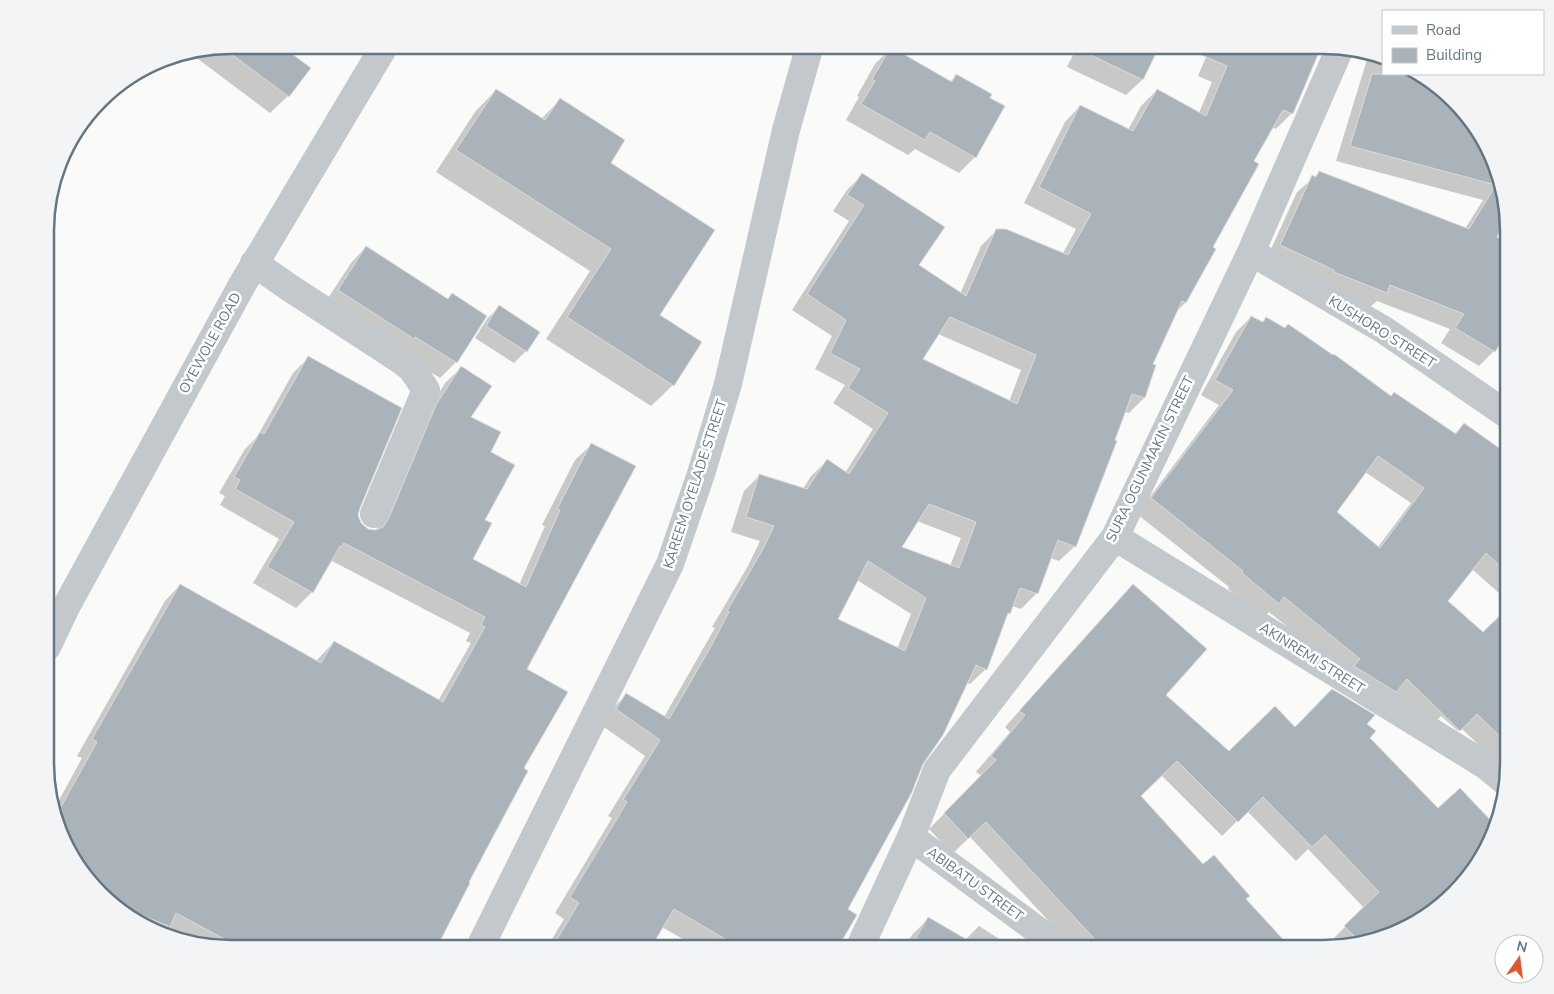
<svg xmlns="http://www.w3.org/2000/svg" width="1554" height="994" font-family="'Nunito Sans',sans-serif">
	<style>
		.shadow { fill: #0003; fill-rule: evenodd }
		.building { fill: #aab3b9; stroke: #dcdcda; fill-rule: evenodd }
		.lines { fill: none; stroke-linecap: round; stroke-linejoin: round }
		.minor { stroke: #c3c8cc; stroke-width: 28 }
		.labels { text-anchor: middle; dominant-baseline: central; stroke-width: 5; stroke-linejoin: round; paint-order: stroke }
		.street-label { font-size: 14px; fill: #657683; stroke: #fff }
		.rim { fill: none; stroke: #657683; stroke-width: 2.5 }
	</style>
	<rect width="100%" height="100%" fill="#fafaf8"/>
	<path class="shadow" d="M231,45l57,51 -18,17 -80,-60z
		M853,45h26l-6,7 -20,-6z
		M1078,45h81l-17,35 -16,15 -59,-28z
		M1321,45l-29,68 -16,16 -4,-2 -20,34 -41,86 3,2 -29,54 -10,10 -23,51 3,1 -11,33 -15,15 -5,-1 -49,134 -16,15 -9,-3 -13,35 -16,16 -9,-3 -3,7 -4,4 -19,52 -16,15 -3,-1 -46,81 -74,145 -11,40h-136l-38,-22 -13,22h-103l18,-30 -9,-6 57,-95 -4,-2 37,-60 -44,-31 10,-15 15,-15 38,22 51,-89 -3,-1 36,-61 12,-25 -29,-9 13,-41 15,-15 44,13 8,-13 16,-15 18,12 28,-44 -40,-26 12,-18 -30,-16 17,-33 -40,-26 57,-89 -16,-10 14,-21 16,-16 54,92 43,28 21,-48 16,-16 65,25 14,-26 -52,-26 41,-81 15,-16 48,24 13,-24 16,-16 42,23 13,-31 -14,-6 11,-26zM938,334l83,36 -12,32 -88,-43zM917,521l44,17 -11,28 -50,-19zM857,580l54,34 -14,35 -60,-29z
		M891,48l59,34 6,-6 19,81 -16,16 -44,-24 -7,6 -62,-35 13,-23 -2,-1 18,-32z
		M1369,53l14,2v19h38l5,2 58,62 23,77 -12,22 -1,114 -15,15 -38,-23 9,-14 -73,-28 -7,6 -104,-47 31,-68 22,-19 146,56 18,-29 -147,-39z
		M496,90l45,29 19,-19 49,63 49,152 15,70 -22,21 -105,-67 44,-68 -154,-99 39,-60z
		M366,247l81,53 5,-5 4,67 -16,16 -117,-72 28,-43z
		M499,307l27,44 -12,12 -39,-25 12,-19z
		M1251,317l10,6 5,-5 124,79 64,37 10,-9 45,31v146l-37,-33 -26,32 37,33 26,-26v166l-48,-46 -3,3 -17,-15 -13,13 -82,-55 -77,-62 -6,6 -35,-29 1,-2 -92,-73 82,-109 -18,-10 35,-63zM1365,472l46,31 -33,44 -43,-35z
		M309,357l49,151 -1,8 3,8 8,6 8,1 45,-108 24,-40 16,-15 8,49 20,36 -5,68 -13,38 48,26 26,-59 -3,-1 33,-65 16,-15 -66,224 -2,100 -88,180h-204l-48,-6 -55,-25 -52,-52 -24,-64 5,2 25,-46 -5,-2 88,-155 15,-16 136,76 18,-19 104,59 33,-58 -5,-2 4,-8 -140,-73 -18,32 -16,16 -43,-25 26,-44 -59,-34 5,-9 -6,-3 26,-44 12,-12 36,-64z
		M1133,585l31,110 65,58 66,-25 70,-4 3,14 70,72 40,56 -62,58 -80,24 -6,-6 34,-34 -56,-59 -12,12 -49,-50 -25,25 -61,-61 -22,21 64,70 41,33 47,50h-210l-1,-2 -5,2 -105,-112 -18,17 -23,-25 53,-53 -6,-4 34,-40 -5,-5z
		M928,919l37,21 14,-14 25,16 -5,7h-95l8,-14z"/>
	<path class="building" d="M231,45h49l31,23 -22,29 -67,-50z
		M1070,45h90l-17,35z
		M1178,45h144l-29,69 -10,-4 -29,51 5,3 -46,83 3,2 -30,54 -4,-2 -29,63 3,1 -11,33 -13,-4 -17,46 2,1 -41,106 -18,-7 -20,54 -18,-6 -10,26 -2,-1 -21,57 -11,-5 -33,70 -20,29 -11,28 -64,117 9,6 -20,34h-95l-68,-40 -24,40h-99l28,-46 -9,-6 57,-95 -4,-2 37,-60 -44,-31 10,-16 43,26 40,-69 20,-38 -2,-1 36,-62 11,-23 -28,-9 13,-43 48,15 20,-30 22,15 39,-61 -40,-25 12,-19 -30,-16 16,-33 -39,-26 57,-89 -17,-10 15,-22 83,54 -26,38 47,31 30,-67h10l62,26 23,-41 -52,-27 41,-82 53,26 24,-42 49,27 21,-50zM950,317l86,38 -19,49 -94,-45zM929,504l47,18 -17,46 -57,-21zM868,561l58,37 -21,53 -67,-32z
		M891,47l61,35 4,-8 36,20 -2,4 15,8 -29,52 -46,-26 -5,8 -64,-36 14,-23 -3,-2z
		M1372,74h49l5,2 58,62 24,79 -11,20 12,7v86l-14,22 -40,-24 9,-14 -74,-29 -3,8 -53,-21v-2l-54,-25 32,-70 4,2 3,-6 150,58 27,-44 -146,-39z
		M496,89l49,31 15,-22 65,42 -14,23 104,67 -55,85 42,27 -28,44 -107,-69 44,-68 -155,-99z
		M366,246l82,53 4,-6 35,23 -30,47 -42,-26 -1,2 -76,-49z
		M499,305l41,27 -13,20 -41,-26z
		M1251,316l12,6 3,-5 19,11 3,-4 45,31 1,-1 57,42 3,-4 62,42 8,-11 45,32v119l-23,-21 -38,48 35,31 26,-25v138l-32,-31 -17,17 -53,-52 -11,13 -42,-26 6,-7 -76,-62 -5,7 -37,-31 1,-2 -92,-73 82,-108 -18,-10zM1378,456l46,32 -44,60 -43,-36z
		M308,356l94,52 -42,100 -2,7 3,8 7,6 7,1 8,-3 5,-7 48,-115 25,-39 31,20 -21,31 30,15 -10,20 24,13 -30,55 7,3 -19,36 53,28 34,-77 -3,-1 34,-66 45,23 -109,203 41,23 -44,76 4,3 -59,111 1,1 -34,66h-193l-67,-36 -6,14 -40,-17 -20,-10 -34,-34 -19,-52 40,-72 -5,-3 88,-155 141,79 13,-22 109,61 42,-75 -4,-2 4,-8 -141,-74 -3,4 -1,-1 -27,47 -46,-26 27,-45 -59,-33 5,-9 -6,-3 26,-45 4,2z
		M1133,584l74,65 -41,46 63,56 46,-45 20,21 37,-38 43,26 -8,9 9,7 -6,7 68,70 22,-20 37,39 -19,39 -62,58 -57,17 -15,-15 35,-34 -54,-57 -13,12 -49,-50 -25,25 -61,-61 -36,35 62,68 11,-9 36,41 -4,3 46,50h-188l-118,-127 -18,17 -24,-26 52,-53 -5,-4 34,-41 -6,-4z
		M928,917l55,32h-49l-18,-11z"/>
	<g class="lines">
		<path class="minor" d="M1251,252l133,78 125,86
			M254,263l36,25 112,73 10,8 14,21 -52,124
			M1115,537l370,228 22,18
			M47,647l19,-40 176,-322 143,-240
			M911,837l152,112
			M479,949l191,-385 31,-90 27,-90 58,-254 24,-85
			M859,949l52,-112 26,-67 178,-233 136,-285 89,-204"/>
	</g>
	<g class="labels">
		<g class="street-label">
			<text transform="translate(1382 332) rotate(32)">KUSHORO STREET</text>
			<text transform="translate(210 343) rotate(-61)">OYEWOLE ROAD</text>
			<text transform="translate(1150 459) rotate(-64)">SURA OGUNMAKIN STREET</text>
			<text transform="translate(695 484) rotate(-72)">KAREEM OYELADE STREET</text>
			<text transform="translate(1312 658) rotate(32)">AKINREMI STREET</text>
			<text transform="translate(975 884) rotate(36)">ABIBATU STREET</text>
		</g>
	</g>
	<path d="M0 0H1554V994H0ZM231 54H1323A177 177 0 0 1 1500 231V763A177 177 0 0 1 1323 940H231A177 177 0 0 1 54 763V231A177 177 0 0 1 231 54Z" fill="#f3f4f5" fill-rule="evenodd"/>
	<path class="rim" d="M231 54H1323A177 177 0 0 1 1500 231V763A177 177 0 0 1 1323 940H231A177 177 0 0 1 54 763V231A177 177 0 0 1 231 54Z"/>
	<rect x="1382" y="10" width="162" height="65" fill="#ffffff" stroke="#c1c8cd"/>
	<rect x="1392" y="26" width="25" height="8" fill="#c3c8cc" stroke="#c1c8cd"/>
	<text x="1426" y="35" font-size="15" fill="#657683">Road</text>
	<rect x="1392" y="48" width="25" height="15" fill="#aab3b9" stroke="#c1c8cd"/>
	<text x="1426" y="60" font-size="15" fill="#657683">Building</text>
	<g transform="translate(1519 959) rotate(14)"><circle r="24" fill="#ffffff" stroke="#c1c8cd"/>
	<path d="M0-4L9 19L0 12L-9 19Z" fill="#e4572e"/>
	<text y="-8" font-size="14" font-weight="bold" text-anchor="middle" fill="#657683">N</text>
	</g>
</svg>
